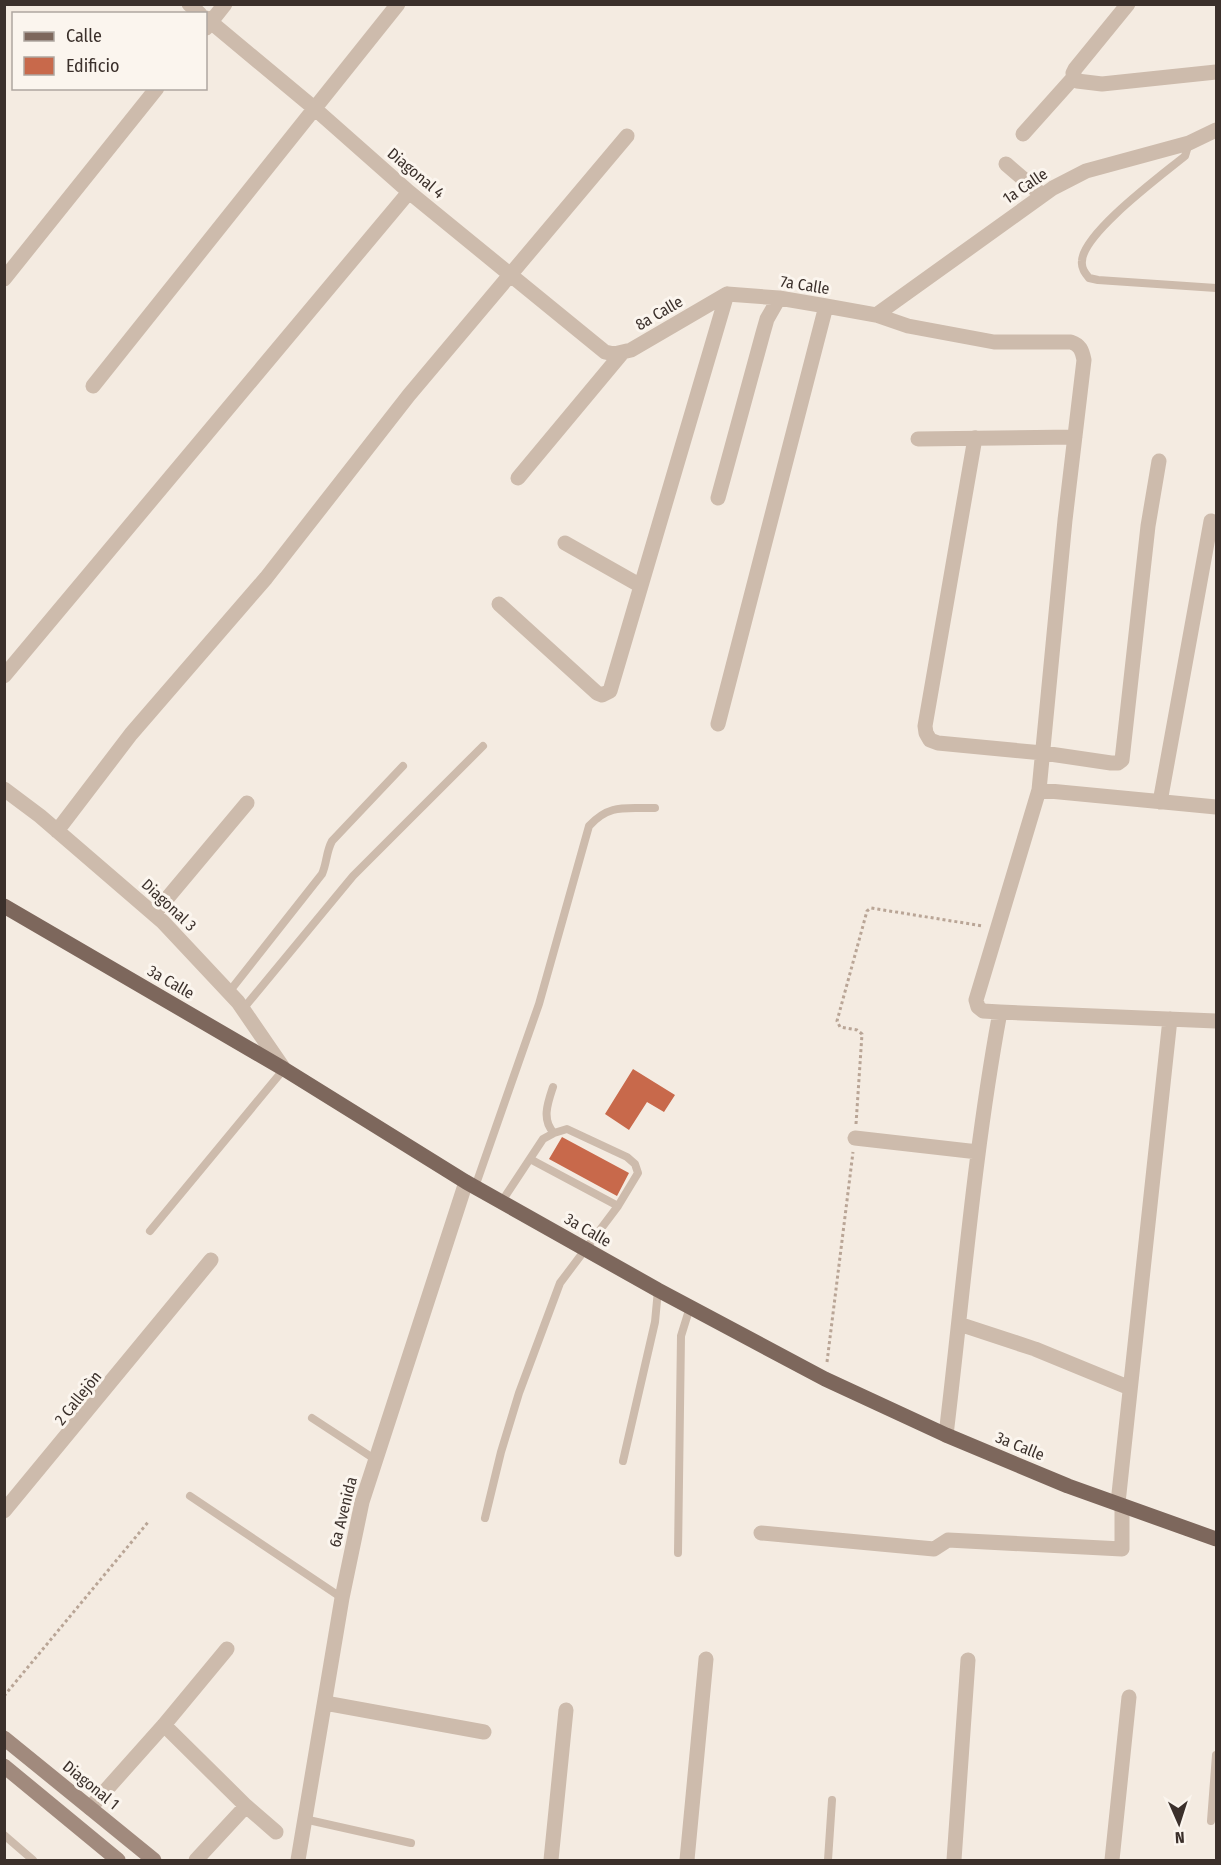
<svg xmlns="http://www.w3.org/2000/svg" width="1221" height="1865" font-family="'Fira Sans Condensed',sans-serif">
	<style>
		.building { fill: #c8694b }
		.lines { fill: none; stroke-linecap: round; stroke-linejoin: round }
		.path { stroke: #b9a596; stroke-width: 3; stroke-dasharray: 3 3; stroke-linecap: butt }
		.lane { stroke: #cdbbac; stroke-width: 8 }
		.street { stroke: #cdbbac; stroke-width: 15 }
		.secondary { stroke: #a18a7d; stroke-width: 15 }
		.primary { stroke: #7d675c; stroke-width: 15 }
		.labels { text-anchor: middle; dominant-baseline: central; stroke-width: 6; stroke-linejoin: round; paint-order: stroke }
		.street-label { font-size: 16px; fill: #3b302b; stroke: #fbf5ee }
	</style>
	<rect width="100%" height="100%" fill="#f4ebe1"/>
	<path class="building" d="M633,1069l42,26 -11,17 -17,-10 -18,28 -24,-16z
		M562,1137l67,36 -12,23 -68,-37z"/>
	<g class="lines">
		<path class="path" d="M856,1124l6,-90 -5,-4 -17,-3 -3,-6 30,-110 4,-3 112,18
			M827,1362l26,-210
			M4,1696l145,-175"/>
		<path class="lane" d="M1189,143l-4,13c-23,19 -102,77 -103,105 -1,7 3,12 7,17l9,2 118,8
			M229,992l93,-118c5,-11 4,-22 10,-33l71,-75
			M243,1009l110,-133 130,-130
			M553,1087c-5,15 -12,33 1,46
			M530,1159l88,47
			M475,1187l64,-183 50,-178c21,-23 37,-17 66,-18
			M150,1231l134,-162
			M312,1418l64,42
			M623,1461l32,-139 3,-32
			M190,1496l152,102
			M485,1518l16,-66 18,-59 41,-110 58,-77 20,-33 -3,-9 -8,-7 -60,-28 -13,4 -11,6 -41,62
			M678,1553l3,-217 9,-29
			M304,1819l107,24
			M1211,1821l5,-66
			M4,1835l29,25
			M828,1860l4,-60"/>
		<path class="street" d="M189,4l11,10
			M1128,4l-53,65 -2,4 4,8 25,3 114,-12
			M206,18l108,90 95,84 196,160 9,2 17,-4 96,-56
			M206,28l19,-24
			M1023,134l51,-57
			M1006,164l36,31
			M4,279l153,-191
			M727,294l52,4 47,8 50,9 32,11 86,16h77c9,3 11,8 13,18l-19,160 -26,270 -63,210 2,7 5,4 17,1 216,9
			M876,315l177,-127 33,-17 103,-28 27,-13
			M93,386l305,-382
			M975,438l-50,288 1,7 4,7 8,3 105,10 68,10h7l4,-3 26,-234 11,-65
			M918,439l157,-2
			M518,478l105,-126
			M718,498l45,-165 4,-14 12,-21
			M565,543l76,43
			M499,604l98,89 5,2 8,-4 117,-397
			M4,676l405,-484
			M718,724l108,-418
			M4,789l36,27 123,106 75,80 46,67
			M1039,790l177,17
			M1160,802l51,-281
			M57,831l74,-97 135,-156 143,-183 218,-259
			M154,914l93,-111
			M855,1138l123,14
			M959,1324l76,25 95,39
			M946,1435c17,-141 28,-283 54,-423
			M1118,1503l52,-484
			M4,1511l207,-251
			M761,1533l173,16 14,-9 174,9v-44
			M325,1703l159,29
			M164,1725l82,81 30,26
			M90,1808l74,-83 63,-76
			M196,1860l50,-54
			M298,1860l44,-262 20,-96 104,-320
			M551,1860l15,-150
			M687,1860l19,-201
			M954,1860l14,-200
			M1112,1860l17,-163"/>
		<path class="secondary" d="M4,1738l150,122
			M4,1766l114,94"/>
		<path class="primary" d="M4,906l280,163 182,113 192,108 167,89 121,56 122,51 148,53"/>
	</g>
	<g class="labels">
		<g class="street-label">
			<text transform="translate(416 173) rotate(40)">Diagonal 4</text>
			<text transform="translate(1025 186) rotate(-34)">1a Calle</text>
			<text transform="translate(805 285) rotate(9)">7a Calle</text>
			<text transform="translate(659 313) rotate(-30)">8a Calle</text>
			<text transform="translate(169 905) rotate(43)">Diagonal 3</text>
			<text transform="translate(171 982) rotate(30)">3a Calle</text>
			<text transform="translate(588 1230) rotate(30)">3a Calle</text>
			<text transform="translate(78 1398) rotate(-51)">2 Callejòn</text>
			<text transform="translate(1020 1446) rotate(22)">3a Calle</text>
			<text transform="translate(343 1512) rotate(-76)">6a Avenida</text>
			<text transform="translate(91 1785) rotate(39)">Diagonal 1</text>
		</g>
	</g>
	<rect width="1221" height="1865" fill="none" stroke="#3b302b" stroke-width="12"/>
	<rect x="12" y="12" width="195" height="78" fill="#fbf5ee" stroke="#aea6a0" stroke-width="1.5"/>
	<rect x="24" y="32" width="30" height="9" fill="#7d675c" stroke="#aea6a0" stroke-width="1.5"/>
	<text x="66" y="42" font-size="18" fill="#3b302b">Calle</text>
	<rect x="24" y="57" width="30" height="18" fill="#c8694b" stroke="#aea6a0" stroke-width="1.5"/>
	<text x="66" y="72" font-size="18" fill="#3b302b">Edificio</text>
	<g transform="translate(1179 1823) rotate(177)" stroke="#fbf5ee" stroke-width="4.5" paint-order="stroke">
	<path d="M0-4.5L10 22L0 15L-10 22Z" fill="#3b302b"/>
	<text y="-9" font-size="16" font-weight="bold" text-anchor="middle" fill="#3b302b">N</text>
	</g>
</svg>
